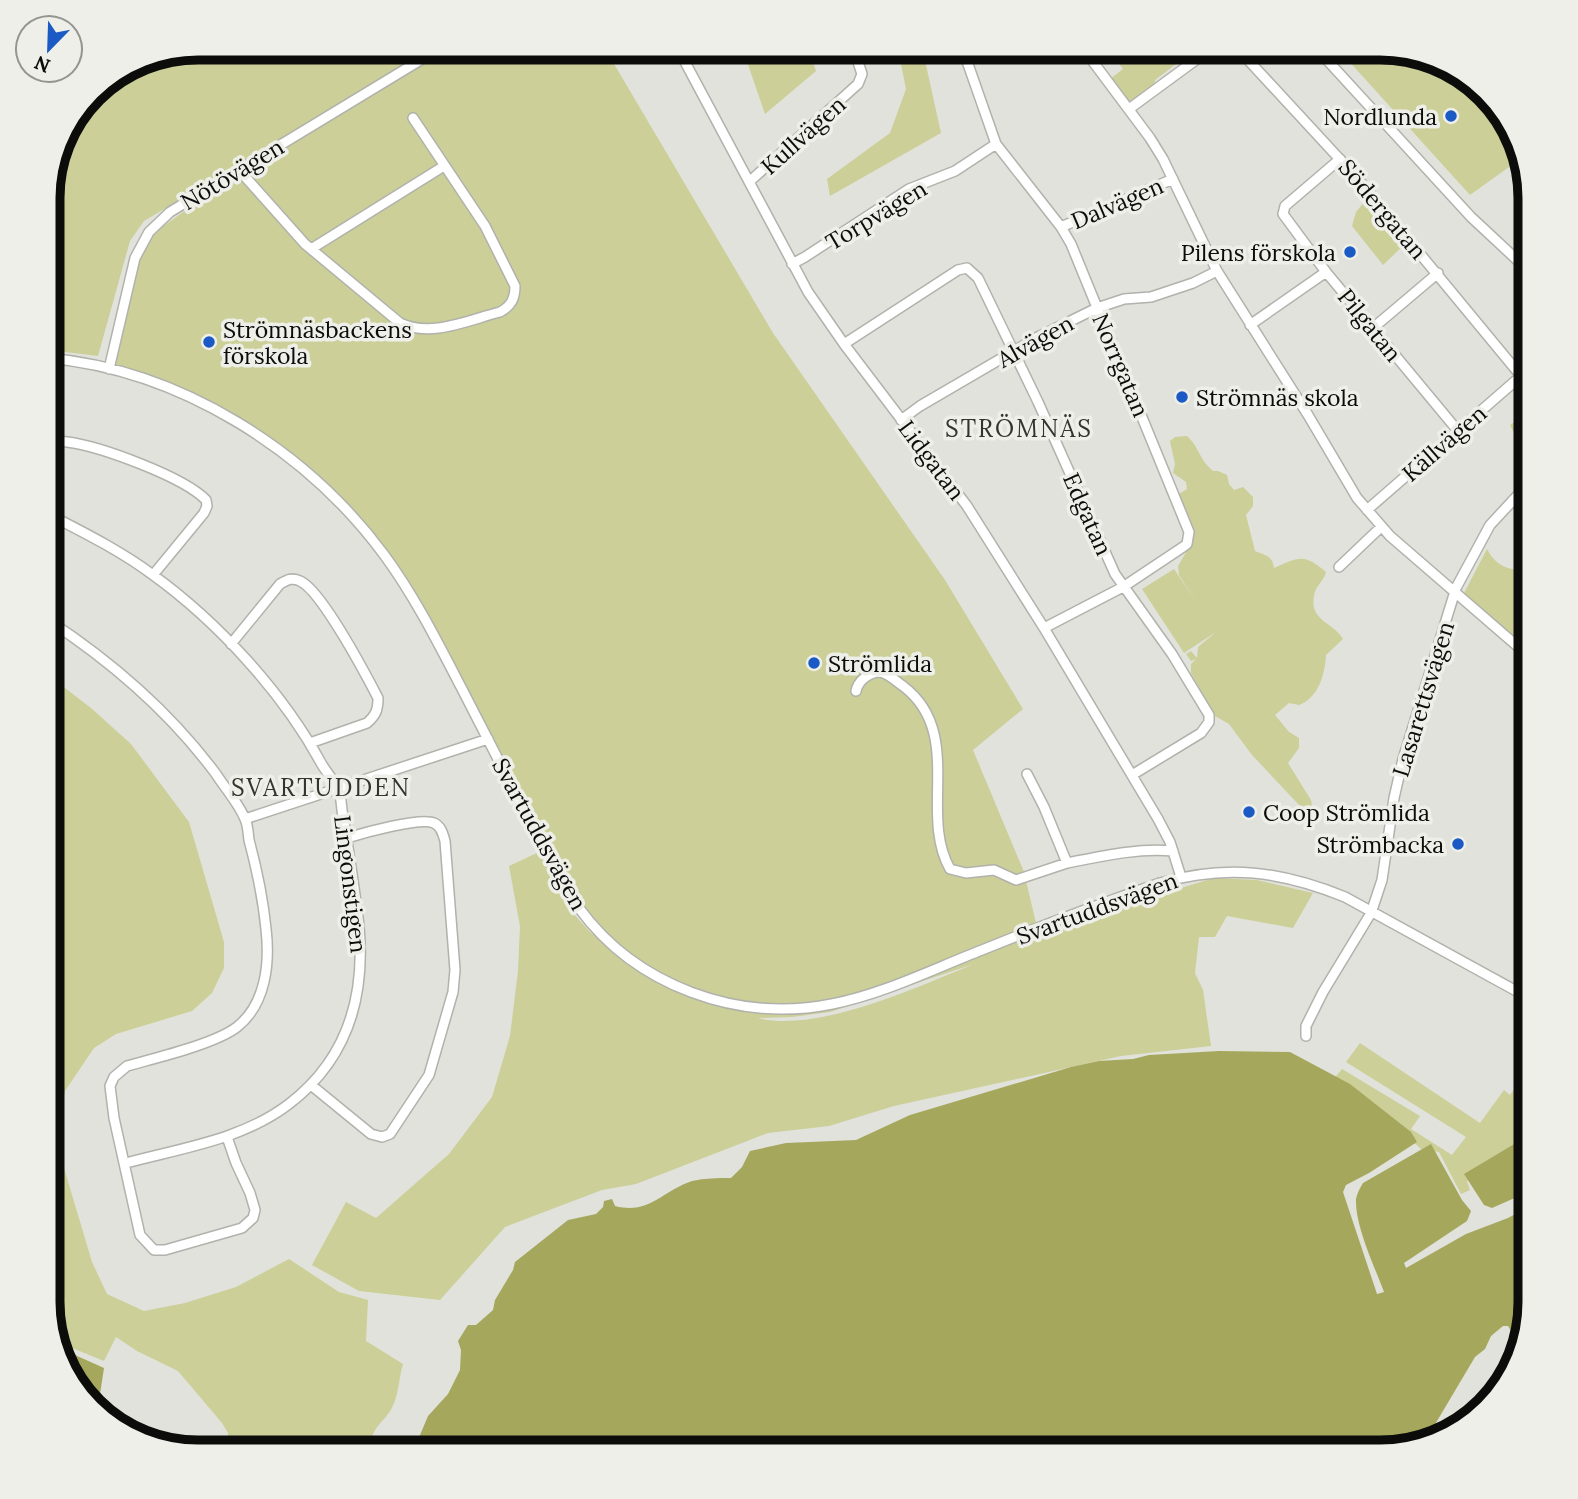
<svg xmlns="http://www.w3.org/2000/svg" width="1578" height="1499" font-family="Lora,serif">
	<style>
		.green { fill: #cccf98; fill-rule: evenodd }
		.water { fill: #a5a85c }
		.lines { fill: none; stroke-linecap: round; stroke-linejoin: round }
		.minor-casing { stroke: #b1b2ac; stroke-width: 12 }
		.minor { stroke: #fff; stroke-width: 9 }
		.poi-dot { fill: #1b59c5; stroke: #eeefe9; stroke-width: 2.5 }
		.labels { text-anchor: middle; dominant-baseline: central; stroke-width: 7; stroke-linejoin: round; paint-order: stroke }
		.poi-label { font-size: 23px; fill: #0c0c0a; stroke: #eeefe9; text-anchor: start }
		.street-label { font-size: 23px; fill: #0c0c0a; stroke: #eeefe9 }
		.neighbourhood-label { font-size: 24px; letter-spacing: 2px; fill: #34342f; stroke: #eeefe9 }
		.rim { fill: none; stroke: #0c0c0a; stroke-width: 9 }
	</style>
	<rect width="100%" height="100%" fill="#e1e2db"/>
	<path class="green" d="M198,47h239l-293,174 -14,20 -32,115 -50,-6v-163l15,-56 35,-46 42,-26z
		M450,47h154l169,286 172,247 78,129 -50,41 51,122 15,64 -20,10 109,-42 86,-26 43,2 56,13 -20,35 -66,-12 -12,21h-16l-4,36 8,17 8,56 -90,10 -227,50 -65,20 -61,7 -132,51 -34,6 -97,37 -65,73 -81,-9 -47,-26 34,-63 30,16 73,-64 43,-57 18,-61 8,-65 2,-45 -11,-60 30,-14 30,57 24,26 -163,-309 -77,-110 -76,-67 -89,-50 -81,-28 30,-111 15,-26 88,-62 92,-52zM974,964c-57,23 -155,69 -216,54l34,-1 38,-5z
		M742,47h66l8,24 -51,43z
		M901,47h21l19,86 -111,63 -3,-17 63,-46 16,-44 -8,-40z
		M1130,47l67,1 -42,32 -1,8 -22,16 -22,-25 13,-10 -5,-7 13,-9z
		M1337,48h53l57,15 40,29 32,48 4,17 -53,38z
		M1366,200l40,43 -23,22 -31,-39 4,-14z
		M1531,410v54h-1l-20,-39z
		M1187,436c13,12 11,22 26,35h5l9,4 2,9 5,6 9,-3 10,10v9l-7,9 9,36c11,5 17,4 19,17 25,-11 30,-15 52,4 -2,9 -11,14 -12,24 -5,25 19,26 29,43l-17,16c-1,20 -8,43 -27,50l-10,-2 -14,12 14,17 10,6v10l-11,15 23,37 1,6 -4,3 -8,-3 -48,-51 -23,-31 -14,-8 -24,-43v-9l5,-5 -5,2 -5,-7 5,-3 6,7 1,-11 18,-15 -32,21 -42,-64 32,-20 21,31 -16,-25 -1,-9c21,-34 16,-36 1,-72l8,-5 -1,-7 -13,-9 2,-9 -5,-23 5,-4z
		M1487,549c10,19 23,21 44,22v50l-15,20 -53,-46z
		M48,675l43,33 40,36 58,78 35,120v26l-12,25 -20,18 -76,23 -22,14 -29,43 -7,36 3,31 31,104 15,32 37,17 41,-8 51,-16 53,-28 50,33 29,8 -2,41 37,23c-4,13 -4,27 -9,39 -9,23 -22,17 -24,49h-139l-3,-8v-11l-6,-10 -44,-52 -41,-20 -21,-14 -12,24 -49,-20 2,10 -9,-40z
		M1360,1043l120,80 24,-33 6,5 21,-29v76l-64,39 3,9 -9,4 -22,-42 -18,-3 -16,-15 -73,-53 10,-12 78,47 -9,13 41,26 14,-18 -120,-75z"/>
	<path class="water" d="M1219,1051l71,1 60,32 61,48 6,10 -48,31 -23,12 -3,7 34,102 7,-2c-10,-27 -29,-66 -28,-93 1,-6 4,-11 7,-16l68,-39 31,56 9,11 -4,10 -63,42 2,5 60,-34 42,-16 23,-12v95l-9,46 -14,-21h-5l-12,10 -6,13 -10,8 -51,86 -34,8 -988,1 13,-5 13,-31 20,-22 12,-24 1,-20 -3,-9 10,-16h8l17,-15 2,-10 18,-30 2,-8 53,-42 28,-6 7,-7 1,-6 8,-2 3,7c34,9 47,-15 77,-25 13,-3 26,-3 39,-3l11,-11 8,-16 36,-8 70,-3 54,-25 161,-48 28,-6 34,-2 16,-4z
		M1531,1134v65l-5,-6 -34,15 -8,-3 -20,-31z
		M66,1351l38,17 -4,26 12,27 -21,-14 -32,-48 -1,-3z"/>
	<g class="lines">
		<defs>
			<path id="minor" d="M677,47l131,245 36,52 123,162 77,122 114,191 12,23 11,35
				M962,47l34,97 65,83 10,17 118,288 -2,12 -4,3 -60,40 -79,41
				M1082,47l68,91 13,21 54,112 91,144 49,83 33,38 141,122
				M1237,48l122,132 162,196 -154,134
				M1316,48l155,169 59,55
				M1129,109l83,-61
				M1340,159l-55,47 -2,8 43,58 132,159
				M239,170l66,74 95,79c31,15 68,-3 100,-11 11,-6 15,-13 15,-26l-30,-60 -72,-108
				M749,182l109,-98 4,-10 -9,-27
				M1061,227l112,-48
				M311,249l133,-83
				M792,264l13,-7 104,-68 46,-18 41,-27
				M1250,325l76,-53
				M1373,328l65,-55
				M844,344l114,-74 9,-2 11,10 60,124 77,172 57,80 37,61v7l-8,11 -69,42
				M48,358c132,12 259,92 337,198 30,41 53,87 77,133 31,61 63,122 94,183 8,12 14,25 23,36 57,78 159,115 253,96 51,-10 101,-35 150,-54 59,-24 118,-46 178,-67 67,-19 121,-12 185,14l186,102
				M109,369l26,-111 14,-26 21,-20 272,-165
				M901,420l19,-14 118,-69 59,-29 27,-9 27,-2 42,-14 24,-12
				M48,449c5,-4 11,-8 19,-7 33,4 117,35 139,58l1,6 -3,7 -51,62
				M1513,500l18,15
				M48,514c35,18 73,37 105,61 65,47 130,118 168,188 5,9 14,18 17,27 4,7 3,18 5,26 5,31 10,63 14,94 11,76 -4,145 -68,194 -47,36 -108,44 -163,59
				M1339,567l42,-40
				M48,620c64,42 122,92 168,154 9,14 23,30 29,45 3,6 3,14 4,21 8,30 14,58 17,89 4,34 0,75 -29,98 -22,17 -82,31 -110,39l-13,11 -4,9 4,32 26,117 14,15h11l77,-22 11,-10 2,-8 -5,-17 -14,-30 -9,-26
				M231,644l49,-60c7,-4 12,-7 20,-3 21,9 66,94 78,117 0,12 -2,17 -11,25l-57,20
				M856,691c2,-10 13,-19 24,-19 8,1 17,10 23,14 62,47 15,127 47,183l16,4 28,-3 22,10 51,-17
				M1027,774l17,33 23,56c36,-7 69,-15 106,-12
				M245,819l243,-80
				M1306,1036v-10l17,-34 48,-79 11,-33 12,-82 9,-39 53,-171 34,-63 41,-44
				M311,1085l60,49 11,3 8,-3 39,-59 24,-83 2,-22 -10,-129c-2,-7 -4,-15 -11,-18 -14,-6 -71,10 -87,15"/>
		</defs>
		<use href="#minor" class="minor-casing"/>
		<use href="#minor" class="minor"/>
	</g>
	<g class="poi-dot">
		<circle cx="1451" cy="116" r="7"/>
		<circle cx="1350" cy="252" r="7"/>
		<circle cx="209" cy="342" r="7"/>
		<circle cx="1182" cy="397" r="7"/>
		<circle cx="814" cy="663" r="7"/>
		<circle cx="1249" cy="812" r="7"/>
		<circle cx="1458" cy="844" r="7"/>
	</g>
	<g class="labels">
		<g class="poi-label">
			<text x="1437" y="116" text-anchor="end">Nordlunda</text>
			<text x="1336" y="252" text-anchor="end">Pilens förskola</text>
			<text x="223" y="329">Strömnäsbackens<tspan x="223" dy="26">förskola</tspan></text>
			<text x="1196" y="397">Strömnäs skola</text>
			<text x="828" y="663">Strömlida</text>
			<text x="1263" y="812">Coop Strömlida</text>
			<text x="1444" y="844" text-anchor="end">Strömbacka</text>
		</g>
		<g class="street-label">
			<text transform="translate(803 135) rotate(-42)">Kullvägen</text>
			<text transform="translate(232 174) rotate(-31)">Nötövägen</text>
			<text transform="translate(1117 203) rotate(-23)">Dalvägen</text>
			<text transform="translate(1383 209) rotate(50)">Södergatan</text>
			<text transform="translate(876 215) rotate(-31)">Torpvägen</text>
			<text transform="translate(1370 325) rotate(51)">Pilgatan</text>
			<text transform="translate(1035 341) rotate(-29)">Alvägen</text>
			<text transform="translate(1121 365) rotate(67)">Norrgatan</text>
			<text transform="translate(1444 443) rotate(-41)">Källvägen</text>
			<text transform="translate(932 460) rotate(53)">Lidgatan</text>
			<text transform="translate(1088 514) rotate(66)">Edgatan</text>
			<text transform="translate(1423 699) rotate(-73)">Lasarettsvägen</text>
			<text transform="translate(540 834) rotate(61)">Svartuddsvägen</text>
			<text transform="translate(351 884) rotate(83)">Lingonstigen</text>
			<text transform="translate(1097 908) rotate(-20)">Svartuddsvägen</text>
		</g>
		<g class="neighbourhood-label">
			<text x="1019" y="428">STRÖMNÄS</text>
			<text x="321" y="787">SVARTUDDEN</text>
		</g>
	</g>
	<path d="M0 0H1578V1499H0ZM198 60H1380A138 138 0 0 1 1518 198V1302A138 138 0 0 1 1380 1440H198A138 138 0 0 1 60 1302V198A138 138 0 0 1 198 60Z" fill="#eeefe9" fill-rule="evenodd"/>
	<path class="rim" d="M198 60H1380A138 138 0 0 1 1518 198V1302A138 138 0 0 1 1380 1440H198A138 138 0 0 1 60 1302V198A138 138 0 0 1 198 60Z"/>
	<g transform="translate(49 49) rotate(203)"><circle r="33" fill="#eeefe9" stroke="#949490" stroke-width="2"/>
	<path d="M0-5L12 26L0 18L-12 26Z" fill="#1b59c5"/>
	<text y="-10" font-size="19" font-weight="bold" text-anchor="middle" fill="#0c0c0a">N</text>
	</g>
</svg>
